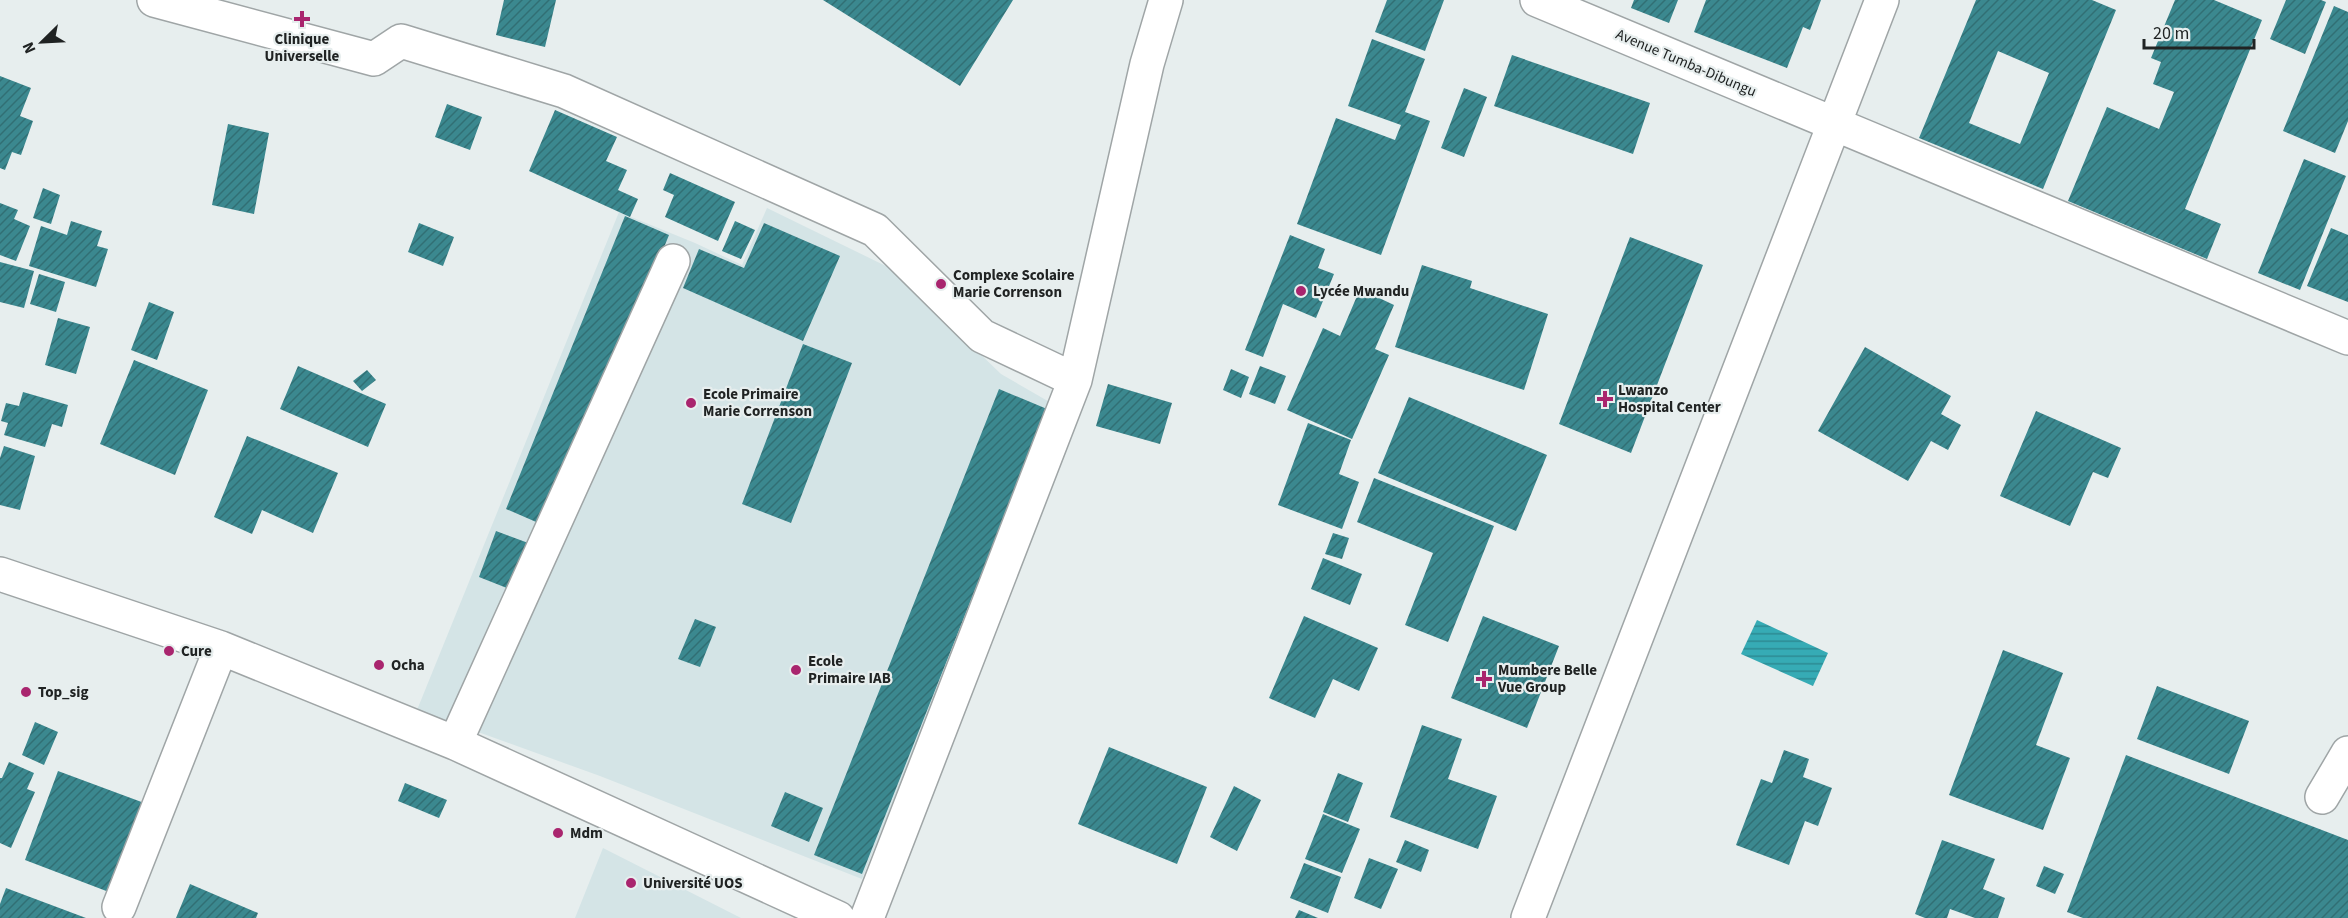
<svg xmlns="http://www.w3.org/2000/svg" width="2348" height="918" font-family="'Source Sans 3',sans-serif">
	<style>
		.built { fill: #d4e4e6 }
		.water { fill: url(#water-rules) }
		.building { fill: url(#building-hatch); fill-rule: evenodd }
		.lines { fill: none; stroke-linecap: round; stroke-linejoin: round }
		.minor-casing { stroke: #9fa5a6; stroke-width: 36 }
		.minor { stroke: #fff; stroke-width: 33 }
		.poi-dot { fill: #a9256e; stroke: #e7eeee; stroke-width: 2 }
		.labels { text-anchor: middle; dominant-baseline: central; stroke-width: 4.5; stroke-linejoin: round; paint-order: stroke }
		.poi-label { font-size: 15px; font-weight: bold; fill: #202323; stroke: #e7eeee; text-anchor: start }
		.street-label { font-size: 15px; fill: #202323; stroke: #e7eeee }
	</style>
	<defs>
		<pattern id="water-rules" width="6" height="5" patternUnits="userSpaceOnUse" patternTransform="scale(1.5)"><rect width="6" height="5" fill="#36abb5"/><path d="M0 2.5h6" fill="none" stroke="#2d8b93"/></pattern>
		<pattern id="building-hatch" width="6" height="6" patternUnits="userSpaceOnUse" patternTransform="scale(1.5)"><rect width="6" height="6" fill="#3b888f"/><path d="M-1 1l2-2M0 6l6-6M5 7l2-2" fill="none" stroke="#316f74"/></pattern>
	</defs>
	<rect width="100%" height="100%" fill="#e7eeee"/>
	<path class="built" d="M767,208l125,61 109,105 52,30 -191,475 -262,-103 -183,-66 202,-498 76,31 47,22z
		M603,848l138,70h-166z"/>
	<path class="water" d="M1757,620l71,33 -15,33 -72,-32z"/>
	<path class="building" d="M504,0h52l-11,47 -49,-12z
		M823,0h190l-53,86z
		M1387,0h57l-19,51 -50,-19z
		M1634,0h44l-9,23 -38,-15z
		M1706,0h115l-11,30 -7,-3 -16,41 -93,-36z
		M1976,0h116l24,10 -73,179 -124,-51zM1998,51l51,22 -29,71 -51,-21z
		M2175,0h39l48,20 -77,189 36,15 -14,35 -139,-58 39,-94 52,22 15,-37 -21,-8 8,-22 -10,-4z
		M2286,0h35l5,2 -21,52 -35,-15z
		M2334,6l14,6v109l-13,32 -52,-22z
		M1372,39l53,20 -20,53 25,9 -49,134 -84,-31 39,-106 59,22 6,-15 -53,-19z
		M1512,55l138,48 -17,51 -139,-48z
		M0,76l31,12 -11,28 13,5 -12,34 -9,-3 -7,18 -5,-2z
		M1464,88l23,9 -23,60 -23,-9z
		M447,104l35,13 -12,33 -35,-13z
		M555,110l62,27 -11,24 21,9 -9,20 20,9 -8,18 -101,-46z
		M228,124l41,9 -15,81 -42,-9z
		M2304,159l42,17 -46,114 -42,-17z
		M670,173l65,29 -17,39 -53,-24 9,-22 -11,-5z
		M43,188l17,7 -9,29 -18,-6z
		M0,203l18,7 -4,9 16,7 -14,35 -16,-6z
		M625,216l44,19 -119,293 -44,-19z
		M71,221l31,10 -5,15 11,3 -12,38 -67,-21 12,-40 26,9z
		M735,221l20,9 -14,29 -19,-8z
		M419,223l35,14 -11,29 -35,-14z
		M764,223l76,33 -37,85 -120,-53 16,-39 45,19z
		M2331,228l17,7v67l-41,-16z
		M1290,235l35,14 -7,19 16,6 -18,44 -33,-14 -20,53 -18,-7z
		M1630,237l73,28 -72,188 -72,-29z
		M0,262l34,9 -10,37 -24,-6z
		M1422,265l50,16 -2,7 78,26 -24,76 -129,-43z
		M39,274l26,8 -9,30 -26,-8z
		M1360,289l34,16 -19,44 14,6 -37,84 -65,-29 36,-82 17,8z
		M149,302l25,10 -17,48 -26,-10z
		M58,318l32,9 -14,47 -31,-9z
		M803,344l49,19 -61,160 -49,-19z
		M1865,347l86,49 -10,18 20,11 -13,25 -17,-9 -23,40 -90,-50z
		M134,360l74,30 -33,85 -75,-31z
		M298,366l88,38 -18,43 -88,-38z
		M1260,366l26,10 -11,28 -26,-10z
		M1231,369l18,8 -8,21 -18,-8z
		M367,370l9,10 -14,11 -9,-10z
		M1108,384l64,19 -12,41 -64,-18z
		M999,389l48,20 -185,465 -48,-19z
		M23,392l45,13 -6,22 -10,-3 -7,23 -41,-12 4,-12 -7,-2 5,-18 13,3z
		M1409,397l138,58 -31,76 -138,-58z
		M2036,411l85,37 -13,30 -15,-6 -23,54 -70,-30z
		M1308,423l43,17 -12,34 20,8 -17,47 -64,-24z
		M247,436l91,37 -25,60 -51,-23 -10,24 -38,-17z
		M4,446l31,10 -15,54 -20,-5v-47z
		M1374,478l120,48 -46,116 -43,-17 28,-72 -76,-31z
		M496,531l43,16 -17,47 -43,-17z
		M1333,533l16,5 -7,21 -17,-5z
		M1323,558l39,16 -12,31 -39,-16z
		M1304,616l74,32 -19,43 -26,-12 -18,39 -46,-20z
		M1483,616l76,30 -32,82 -76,-30z
		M695,619l21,8 -16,40 -22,-8z
		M2003,650l60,23 -27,72 34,13 -27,72 -94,-35z
		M2157,686l92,35 -20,53 -92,-35z
		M35,722l23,10 -14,33 -22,-10z
		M1422,725l40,14 -14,40 49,17 -19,53 -88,-32z
		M1109,747l98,40 -30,77 -99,-40z
		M1784,750l25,9 -6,18 29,11 -14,38 -13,-5 -16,44 -53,-20 25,-66 11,4z
		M2126,755l222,85v78h-265l-16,-6z
		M9,762l25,11 -7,16 8,3 -24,56 -11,-5v-65h2z
		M58,771l97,36 -33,90 -97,-37z
		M1338,773l25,10 -15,39 -25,-10z
		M405,783l42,17 -8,18 -41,-17z
		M1234,786l27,14 -24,51 -27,-14z
		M785,792l38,16 -14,34 -38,-16z
		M1323,814l37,15 -18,44 -37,-14z
		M1405,840l24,10 -8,22 -25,-10z
		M1942,840l53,19 -12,30 22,9 -7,20h-23l-25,-9 -3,9h-22l-10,-4z
		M1369,858l29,11 -17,40 -27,-11z
		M1304,863l37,14 -13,36 -38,-15z
		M2044,866l20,8 -9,20 -19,-8z
		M190,884l68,29 -2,5h-80z
		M6,888l80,30h-86v-14z
		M1299,910l19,8h-23z"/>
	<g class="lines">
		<defs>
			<path id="minor" d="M154,0l220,59 27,-18 163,50 311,139 107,106 93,44
				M1537,0l811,338
				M0,574l221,74 234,95 383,175
				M455,743l218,-482
				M2322,797l26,-44
				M119,907l102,-259
				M867,918l208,-538 72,-316 19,-64
				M1528,918l354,-918"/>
		</defs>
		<use href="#minor" class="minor-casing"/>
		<use href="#minor" class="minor"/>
	</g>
	<g class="poi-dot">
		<path d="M299 10h6v6h6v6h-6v6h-6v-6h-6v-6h6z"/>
		<circle cx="941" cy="284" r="6"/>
		<circle cx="1301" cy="291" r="6"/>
		<path d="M1602 390h6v6h6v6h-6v6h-6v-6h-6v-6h6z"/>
		<circle cx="691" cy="403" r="6"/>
		<circle cx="169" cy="651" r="6"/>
		<circle cx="379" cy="665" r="6"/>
		<circle cx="796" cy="670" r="6"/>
		<path d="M1481 670h6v6h6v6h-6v6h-6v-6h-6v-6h6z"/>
		<circle cx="26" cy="692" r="6"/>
		<circle cx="558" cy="833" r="6"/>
		<circle cx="631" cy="883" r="6"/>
	</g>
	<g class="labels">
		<g class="poi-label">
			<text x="302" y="39" text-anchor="middle">Clinique<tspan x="302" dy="17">Universelle</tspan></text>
			<text x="953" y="275">Complexe Scolaire<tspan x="953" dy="17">Marie Correnson</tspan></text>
			<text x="1313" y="291">Lycée Mwandu</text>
			<text x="1618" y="390">Lwanzo<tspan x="1618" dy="17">Hospital Center</tspan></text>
			<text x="703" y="394">Ecole Primaire<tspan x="703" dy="17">Marie Correnson</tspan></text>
			<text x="181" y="651">Cure</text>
			<text x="808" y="661">Ecole<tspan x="808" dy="17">Primaire IAB</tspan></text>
			<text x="391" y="665">Ocha</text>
			<text x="1498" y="670">Mumbere Belle<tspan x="1498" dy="17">Vue Group</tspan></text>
			<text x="38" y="692">Top_sig</text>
			<text x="570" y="833">Mdm</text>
			<text x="643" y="883">Université UOS</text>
		</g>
		<g class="street-label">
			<text transform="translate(1686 63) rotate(23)">Avenue Tumba-Dibungu</text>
		</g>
	</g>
	<g transform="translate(42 42) rotate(246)" stroke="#e7eeee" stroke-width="4.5" paint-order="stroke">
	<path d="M0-4.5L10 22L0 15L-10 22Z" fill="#202323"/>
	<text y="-9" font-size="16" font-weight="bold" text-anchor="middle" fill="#202323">N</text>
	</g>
	<path d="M2144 39v9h110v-9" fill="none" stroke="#202323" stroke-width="3"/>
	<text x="2153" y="39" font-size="18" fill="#202323" stroke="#e7eeee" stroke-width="4.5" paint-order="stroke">20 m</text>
</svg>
